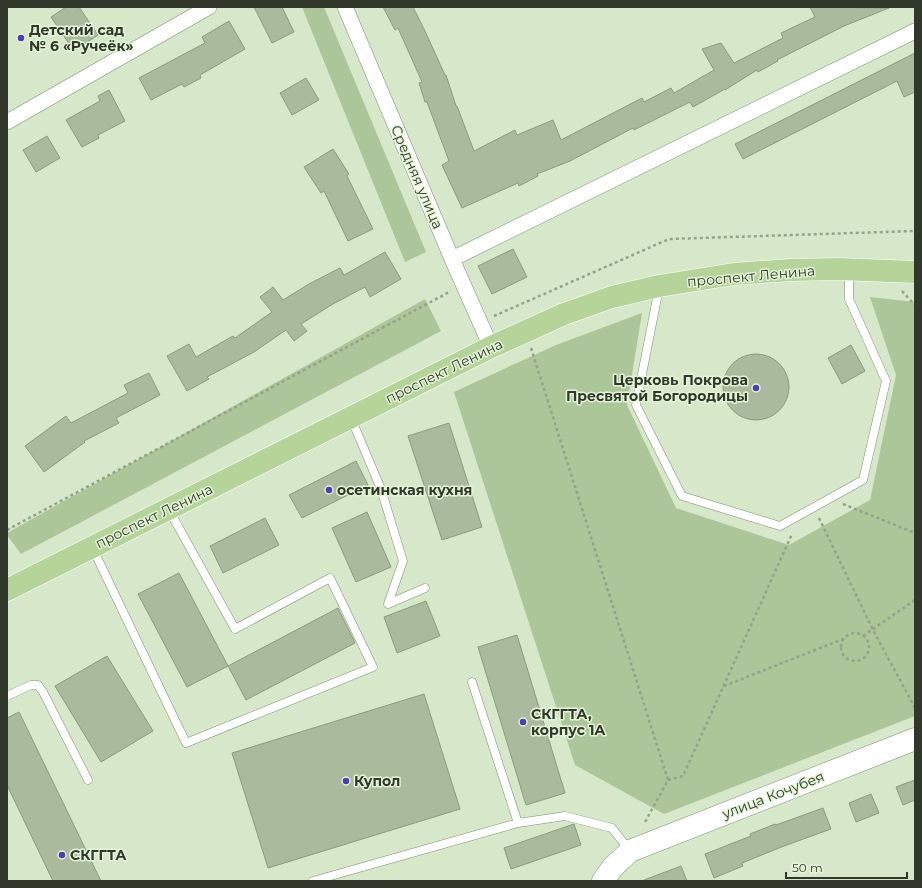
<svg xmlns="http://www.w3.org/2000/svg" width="922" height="888" font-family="Montserrat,sans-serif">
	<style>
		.green { fill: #acc599 }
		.building { fill: #aaba9d; stroke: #8b9b7f }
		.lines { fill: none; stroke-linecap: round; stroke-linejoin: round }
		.lane-casing { stroke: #7d8d71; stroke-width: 9 }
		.street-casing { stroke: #7d8d71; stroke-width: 16 }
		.secondary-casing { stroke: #7d8d71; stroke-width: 23 }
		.primary-casing { stroke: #fff; stroke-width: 23 }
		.path { stroke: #95a28b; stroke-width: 2.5; stroke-dasharray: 3 3; stroke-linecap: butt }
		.lane { stroke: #fff; stroke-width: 8 }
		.street { stroke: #fff; stroke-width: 15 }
		.secondary { stroke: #fff; stroke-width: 22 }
		.primary { stroke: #b6d49a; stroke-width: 22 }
		.poi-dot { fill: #4c3fb5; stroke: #e4f5d7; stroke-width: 1.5 }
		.labels { text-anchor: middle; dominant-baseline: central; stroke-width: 3; stroke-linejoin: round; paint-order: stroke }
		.poi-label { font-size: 14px; font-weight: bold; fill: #31372b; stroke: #e4f5d7; text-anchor: start }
		.street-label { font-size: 14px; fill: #31372b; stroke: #e4f5d7 }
	</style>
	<rect width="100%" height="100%" fill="#d7e8ca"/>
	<path class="green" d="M302,7h22l102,245 -21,10z
		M870,297l45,5v414l-251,98 -89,-49 -121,-373 102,-47 86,-32 -15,92 49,103 113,37 81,-45 26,-125z
		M425,299l16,32 -420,223 -14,-19v-2z"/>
	<path class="building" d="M66,7h13l19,28 -24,16 -23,-34z
		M254,7h28l12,25 -22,11z
		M383,7h30l11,22 21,46h1l10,31h1l17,45 41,-21 2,5 36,-15 8,20 81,-42 2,4 27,-14 3,5 40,-23 -12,-21 19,-6 13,20 49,-25 -2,-5 34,-16 -5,-10 79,1 -45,18 -67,34 1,1 -20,11 -1,-2 -32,20v-1l-32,18 -3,-5 -56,28 -1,-2 -63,33 -33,13 1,2 -19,10 -1,-3 -56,25 -20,-43 7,-4 -22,-59h-2l-6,-19 3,-1 -24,-54 -3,2z
		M229,21l16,28 -45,26 1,3 -17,9 -2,-3 -31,16 -12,-22 66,-35 -3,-6z
		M915,53v39l-11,5 -7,-16 -154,78 -8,-15z
		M306,78l13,22 -27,15 -12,-22z
		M109,90l16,31 -27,14 1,3 -17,9 -16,-27 34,-19 -2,-5z
		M47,136l13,22 -24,14 -13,-22z
		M333,149l16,25 -2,2 26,53 -25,12 -24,-50 -3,2 -17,-26z
		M513,249l14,28 -35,17 -14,-28z
		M385,252l16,27 -31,18 -5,-10 -32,17 -32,20 6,7 -13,10 -8,-11 -32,22 -47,25 2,2 -22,12 -20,-35 22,-12 7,13 37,-21 2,2 37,-26 -12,-15 13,-10 10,13 26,-16 31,-16 4,7z
		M851,345l14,26 -23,13 -14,-26z
		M723 387a33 33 0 1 1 66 0a33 33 0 1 1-66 0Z
		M149,373l11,22 -44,23 3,5 -35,18 1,1 -41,30 -19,-26 41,-30 5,7 57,-30 -4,-8z
		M449,423l33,104 -40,13 -34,-104z
		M356,461l12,24 -66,33 -13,-23z
		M367,512l24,55 -35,15 -24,-54z
		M265,518l14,27 -56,28 -13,-27z
		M179,573l49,93 -41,21 -49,-93z
		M426,601l14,35 -43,17 -13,-36z
		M338,608l17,35 -109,57 -18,-34z
		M517,635l48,158 -39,12 -48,-158z
		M107,656l46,75 -52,31 -46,-76z
		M424,694l36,115 -192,59 -36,-115z
		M19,712l82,169h-48l-46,-96v-67z
		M915,780v20l-12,5 -7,-18z
		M871,794l8,19 -23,9 -7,-19z
		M823,808l8,21 -47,17 -42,17 1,3 -29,12 -9,-24 46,-18 -1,-2 25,-10 1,1z
		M574,824l7,21 -70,24 -7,-21z
		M681,866l6,15h-43v-1z"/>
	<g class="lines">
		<defs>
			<path id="lane" d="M659,288l-23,117 46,91 98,30 83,-46 23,-99 -37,-82v-28
				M351,418l30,71 22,72 -15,43 37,-16
				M93,549l93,194 187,-76 -43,-89 -95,51 -66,-119
				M472,682l46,141
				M7,696l24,-11h7l5,7 45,88
				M313,881l205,-58 47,-7 47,12 18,23"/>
			<path id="street" d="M345,7l107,252 39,88
				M7,122l202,-115
				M452,259l463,-228"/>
			<path id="secondary" d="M603,881l9,-13 18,-17 285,-112"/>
			<path id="primary" d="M7,590l484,-243 73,-33 48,-17 47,-11 75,-12 57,-4 48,-1 76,3"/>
		</defs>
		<use href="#lane" class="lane-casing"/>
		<use href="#street" class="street-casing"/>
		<use href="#secondary" class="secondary-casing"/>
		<use href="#primary" class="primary-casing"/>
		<path class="path" d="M902,291l13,14
			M494,316l175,-77 246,-8
			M531,348l137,432 -24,44
			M843,504l72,29
			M819,518l54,112 42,78
			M7,530l444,-239
			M841 647a14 14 0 1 1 28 0a14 14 0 1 1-28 0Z
			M863,636l52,-36
			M724,686l119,-47
			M668,780l15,-4 109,-242"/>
		<use href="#lane" class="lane"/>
		<use href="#street" class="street"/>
		<use href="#secondary" class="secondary"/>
		<use href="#primary" class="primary"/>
	</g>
	<g class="poi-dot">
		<circle cx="21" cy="38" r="4"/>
		<circle cx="756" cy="388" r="4"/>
		<circle cx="329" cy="490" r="4"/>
		<circle cx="523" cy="722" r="4"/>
		<circle cx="346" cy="781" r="4"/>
		<circle cx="62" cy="855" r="4"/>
	</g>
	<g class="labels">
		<g class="poi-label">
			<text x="29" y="30">Детский сад<tspan x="29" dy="16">№ 6 «Ручеёк»</tspan></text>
			<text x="748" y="380" text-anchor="end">Церковь Покрова<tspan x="748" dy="16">Пресвятой Богородицы</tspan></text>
			<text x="337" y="490">осетинская кухня</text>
			<text x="531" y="714">СКГГТА,<tspan x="531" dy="16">корпус 1А</tspan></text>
			<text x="354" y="781">Купол</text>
			<text x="70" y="855">СКГГТА</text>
		</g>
		<g class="street-label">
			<text transform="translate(417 177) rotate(67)">Средняя улица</text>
			<text transform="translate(751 276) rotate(-5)">проспект Ленина</text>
			<text transform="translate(444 371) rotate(-26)">проспект Ленина</text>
			<text transform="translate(154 516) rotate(-26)">проспект Ленина</text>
			<text transform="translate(773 795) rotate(-21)">улица Кочубея</text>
		</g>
	</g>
	<rect width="922" height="888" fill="none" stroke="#31372b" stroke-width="16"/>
	<path d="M786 872v6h121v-6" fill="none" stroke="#31372b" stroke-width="2"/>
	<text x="792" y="872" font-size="12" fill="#31372b" stroke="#e4f5d7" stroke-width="3" paint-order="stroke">50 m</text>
</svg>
